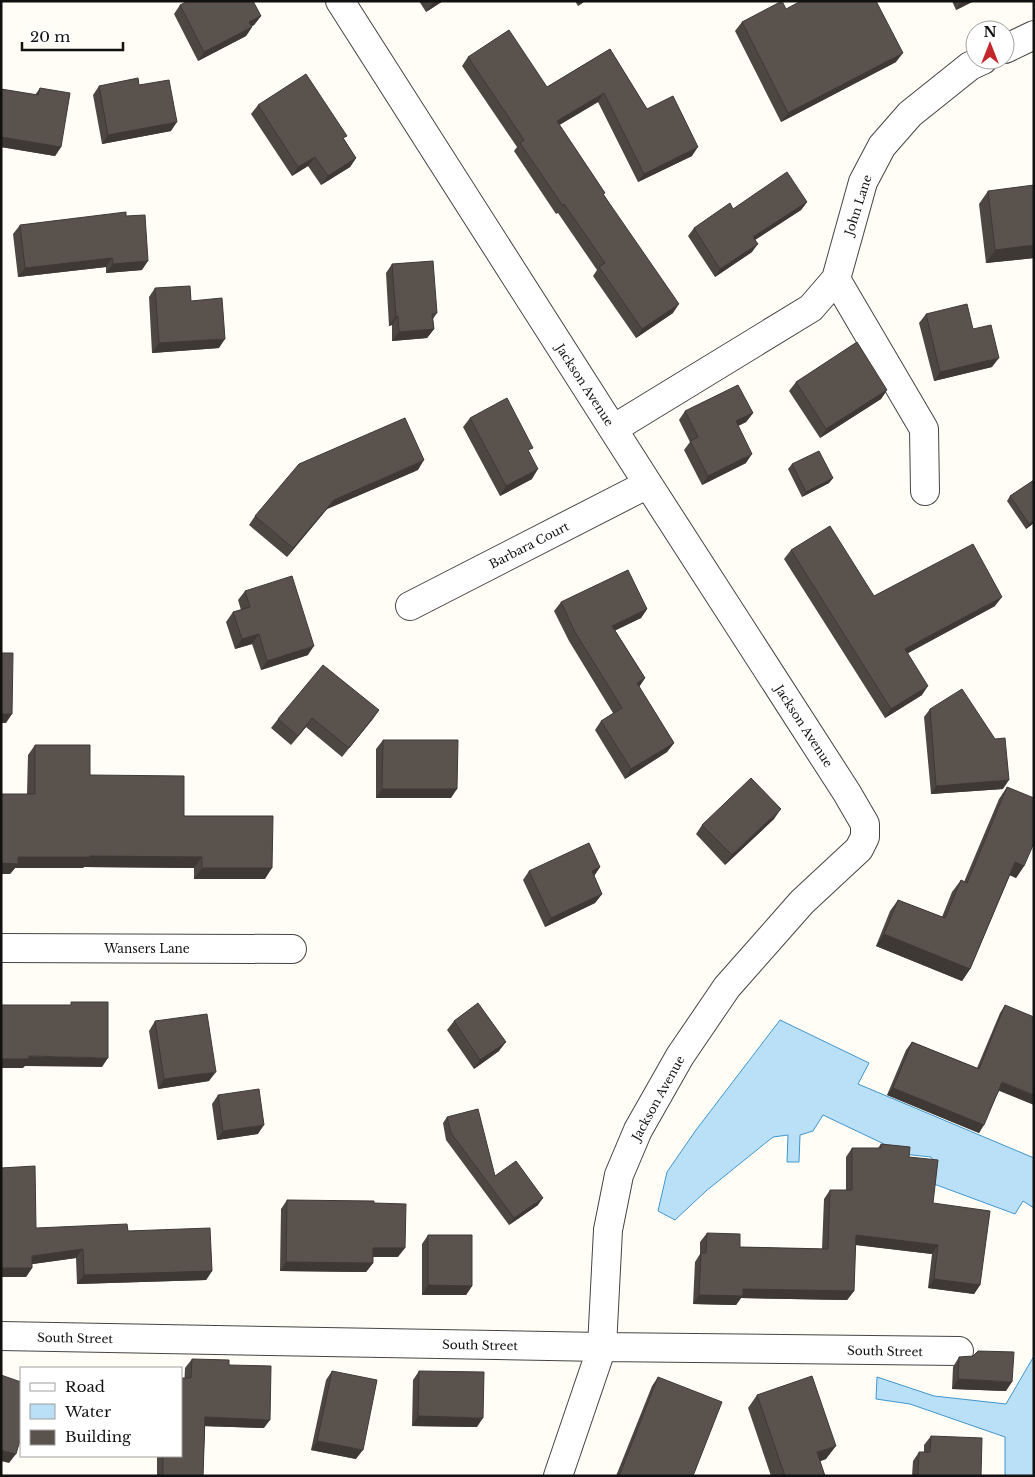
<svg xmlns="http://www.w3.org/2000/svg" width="1035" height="1477" font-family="'Libre Baskerville',serif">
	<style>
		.water { fill: #b9e0f7; stroke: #3f96cf }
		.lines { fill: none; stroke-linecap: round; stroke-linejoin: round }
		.minor-casing { stroke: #444; stroke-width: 30 }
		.minor { stroke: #fff; stroke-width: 28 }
		.wall { fill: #4d4742 }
		.shaded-wall { fill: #3f3936 }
		.building { fill: #5a524d; stroke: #3f3936 }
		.labels { text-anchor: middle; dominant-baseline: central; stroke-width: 5; stroke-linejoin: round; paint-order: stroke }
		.street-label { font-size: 12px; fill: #111; stroke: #fff }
	</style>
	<rect width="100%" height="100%" fill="#fffdf5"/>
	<path class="water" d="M780,1020l89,43 -11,21 176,74v50l-11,-7 -8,13 -81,-30 2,-19 -5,-8 -47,-5v-8l-61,-29 -10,16 -13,4 -1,27h-12l1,-27 -15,2 -67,54 -31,29 -17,-9 9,-39 29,-42z
		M1034,1356v120h-29v-39l-95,-33 -34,-5 1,-22 57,19 72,8z"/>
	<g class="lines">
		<defs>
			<path id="minor" d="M340,1l308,483 199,309 18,31v13l-6,12 -57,53 -75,85 -47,69 -42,74 -19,45 -11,55 -6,117 -44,129
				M1005,49l29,-14
				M836,279l88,150 1,62
				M613,429l198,-121 25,-29 27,-97 19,-36 28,-32 60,-48 13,-6
				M410,606l238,-122
				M1,948l291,1
				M1,1336l601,11 357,4"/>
		</defs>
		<use href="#minor" class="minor-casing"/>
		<use href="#minor" class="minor"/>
	</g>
	<path class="wall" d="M419,1h24l-17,11z
		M575,1h10l-7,5z
		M952,1h22l-18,9z
		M180,5l81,11 -7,9 -2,1v1l-6,9 -48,25 -24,-47z
		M786,9l110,53 -115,60 -46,-91 7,-9z
		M610,49l37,60 45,47 -54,26 -40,-80 -39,23 45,70 69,118 -37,25 -43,-62 4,-6 -39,-57 -2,1 -42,-63 3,-4 -55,-81 6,-9 79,30z
		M139,85l32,46 -69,13 -9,-49 6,-9z
		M40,88l21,59 -6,9 -54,-9v-58l34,6z
		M258,105l86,34 12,19 -6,9 -29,18 -13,-19 -16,10 -41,-62z
		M988,191l46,67 -48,5 -7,-59z
		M807,202l-6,8 -46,30 -3,12 -37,25 -27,-41 6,-8 39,-19z
		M126,216l16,54 -36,3v-6l-88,10 -5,-43 7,-9z
		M392,264l45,49 -4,6 1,10 -7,9 -35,3v-16l-3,1 -3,-53z
		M155,288l36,13 28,47 -67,5 -3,-56z
		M926,314l47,15 19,38 -58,14 -15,-58z
		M796,382l91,8 -6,9 -61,39 -31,-47z
		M685,411l68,2 -7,9 -8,4 8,37 -44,22 -18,-35 6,-8 -11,-22z
		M470,418l60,35 2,26 -32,17 -37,-69z
		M792,464l41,14 -4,5 -27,14 -14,-28z
		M418,470l-91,39 -40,48 -38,-32 6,-9z
		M1034,480v43l-8,6 -19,-28 3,-5z
		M791,550l83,46 121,10 -87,47 14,42 -37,23 -101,-159z
		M245,591l63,64 -47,15 -9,-26 -17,5 -9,-27 7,-10 8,-2 -3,-10z
		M561,602l86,7 -6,9 -26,12 30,48 -6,9 35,56 -7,9 -42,27 -30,-49 6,-9 12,-8 -44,-72 -15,-30z
		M930,709l73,80 -72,5 -7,-77z
		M379,710l-37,47 -36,-30 -15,18 -20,-17 7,-9z
		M383,740l68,58h-75v-49z
		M35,745l55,30 94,41 81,63h-71v-11l-110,-1 -1,1h-68l-5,6h-9v-80h26l1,-39z
		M1007,787l17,79 -8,12 -6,-3 -40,94 -8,12 -86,-35 14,-35 8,-11 44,17 10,-25 9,-12 3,2 35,-83z
		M774,819l-49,46 -29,-31 6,-9z
		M600,867l-6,9 8,18 -7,9 -50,24 -22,-47 6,-9z
		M1005,1005l-6,86 -20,42 -92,-38 19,-45 6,-8 65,26 23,-55z
		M155,1021l54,60 -51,8 -9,-58z
		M454,1021l45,30 -25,18 -27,-39z
		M218,1095l40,39 -41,6 -5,-36z
		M447,1117l48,59 43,29 -29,20 -63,-85 -3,-17z
		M881,1144l28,13 24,46 47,82 -6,9 -46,-6 4,-34 -77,-9 -1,46 -7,9 -106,-2 -5,7 -43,-1 2,-42 5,-8v-12l7,-9 33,14 82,2 2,-50 6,-9h16v-33l6,-9h26z
		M287,1200l87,3 24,54h-25v6l-7,9 -86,-1 1,-62z
		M36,1228l92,3 84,40 -6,9 -129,4 -1,-26 -44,6v4l-6,9z
		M428,1235l44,51 -6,9h-44v-51z
		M959,1357l47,34 -54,-2 1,-22z
		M192,1359l37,6 35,63 -59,-2 -2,50h-46v-20h24l4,-88z
		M332,1371l24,88 -45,-9 15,-70z
		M419,1371l58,56 -65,-1 1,-46z
		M658,1377l35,99h-77l36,-90z
		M757,1395l69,64 -6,2 5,15h-54l-23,-68z
		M931,1436l50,40h-69l1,-15 6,-9h5v-7z"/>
	<path class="shaded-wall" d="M435,1h8l-17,11 7,-9z
		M581,1h4l-7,5z
		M962,1h12l-18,9z
		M261,16l-7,9 -11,6 6,-9z
		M252,27l-6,9 -48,25 6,-9z
		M903,53l-7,9 -115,60 7,-9z
		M604,93l-6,9 -47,28 6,-9z
		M177,122l-6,9 -69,13 6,-9z
		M1,137l60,10 -6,9 -54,-9z
		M698,147l-6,9 -54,26 6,-8z
		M315,157l-7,9 -16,10 6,-9z
		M356,158l-6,9 -29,18 7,-9z
		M807,202l-6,8 -54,35 6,-8z
		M758,244l-6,8 -37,25 5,-8z
		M1034,245v13l-48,5 9,-13z
		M112,258l-6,9 -88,10 7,-9z
		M148,261l-6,9 -36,3 7,-9z
		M679,304l-6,9 -37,25 6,-9z
		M396,316h2l-6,9 -3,1z
		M434,329l-7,9 -35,3 7,-9z
		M225,339l-6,9 -67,5 7,-10z
		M999,358l-7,9 -58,14 6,-9z
		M887,390l-6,9 -61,39 6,-9z
		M753,413l-7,9 -16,8 6,-9z
		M752,454l-6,9 -44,22 6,-9z
		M424,460l-6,10 -91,39 -40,48 6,-9 41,-48z
		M538,469l-6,10 -32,17 6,-10z
		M833,478l-4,5 -27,14 4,-5z
		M1034,521v2l-8,6 3,-5z
		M1002,597l-7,9 -96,52 6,-9z
		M647,609l-6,9 -35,17 6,-9z
		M259,634l-7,10 -17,5 7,-10z
		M314,646l-6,9 -47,15 6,-9z
		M645,678l-6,9 -2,-4z
		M928,686l-6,9 -37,23 6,-9z
		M379,710l-6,9 -31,38 7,-9z
		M1,714h11l-6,9h-5z
		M312,718l-6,9 -15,18z
		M674,743l-7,9 -42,27 6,-10z
		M1009,780l-6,9 -72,5 5,-8z
		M382,789h75l-6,9h-75z
		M781,809l-7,10 -49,46 7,-10z
		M90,856l112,1 -8,11 -110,-1 -1,1h-68l-5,6h-9v-11l17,-6z
		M1015,862l9,4 -8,12 -9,-4z
		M600,867l-6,9 -2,-5z
		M202,868h70l-7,11h-71z
		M602,894l-7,9 -50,24 6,-9z
		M884,934l86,35 -8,12 -86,-35z
		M506,1042l-7,9 -25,18 6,-9z
		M29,1056l79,2 -6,9 -77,-1 -2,2h-22v-9z
		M216,1072l-7,9 -51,8 6,-10z
		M1002,1082l32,13v10l-37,-15z
		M893,1088l91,37 -5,8 -92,-38z
		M264,1125l-6,9 -41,6 6,-9z
		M543,1198l-5,7 -29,20 5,-7z
		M856,1235l82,10 -6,9 -83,-10z
		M373,1248h32l-7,9h-31z
		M83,1249l-7,9 -50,7 6,-9z
		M286,1262l87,1 -7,9 -86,-1z
		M1,1268h31l-6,9h-25z
		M212,1271l-6,9 -129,4 7,-9z
		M934,1279l46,6 -6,9 -46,-6z
		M428,1285l44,1 -6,9h-44z
		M743,1289l111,2 -7,9 -106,-2 -5,7 -43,-1 6,-9z
		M958,1379l54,3 -6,9 -54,-2z
		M418,1416l65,2 -6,9 -65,-1z
		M205,1417l65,3 -6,8 -65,-2z
		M317,1441l46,9 -7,9 -45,-9z
		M836,1446l-10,13 -18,7 9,-14z
		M1,1450l15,4 -7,9 -8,-2z"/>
	<path class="building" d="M188,1h65l8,15 -12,6 3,5 -48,25 -24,-47z
		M782,1l4,8 15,-8h75l27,52 -115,60 -46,-91z
		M509,30l38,57 63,-38 37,60 26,-13 25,51 -54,27 -40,-81 -47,28 48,72 -2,1 76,110 -37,25 -43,-62 6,-4 -41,-59 -1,2 -43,-63 4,-3 -56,-83z
		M306,74l41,62 -4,2 13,20 -28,18 -13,-19 -17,10 -40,-62z
		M138,78l1,7 30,-5 8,42 -69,13 -9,-49z
		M40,88l30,5 -9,54 -60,-10v-48l37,6z
		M787,172l20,30 -54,35 5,7 -38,25 -26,-41 36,-25 3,6z
		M1034,185v60l-39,5 -7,-59z
		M126,212v4l19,-1 3,46 -35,3 -1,-6 -87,10 -5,-43z
		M433,261l4,52 -5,1 2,15 -35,3 -1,-16h-2l-4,-52z
		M190,286l1,15 31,-3 3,41 -66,4 -4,-55z
		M967,304l6,25 18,-4 8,33 -59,14 -14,-58z
		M857,342l30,48 -61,39 -30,-47z
		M738,385l15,28 -17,8 16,33 -44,22 -18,-35 8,-4 -13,-26z
		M507,398l26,50 -5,2 10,19 -32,17 -36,-68z
		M405,418l19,42 -90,40 -41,48 -38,-32 44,-52z
		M819,451l14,27 -27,14 -14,-28z
		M1034,480v41l-5,3 -19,-28z
		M830,526l44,70 99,-52 29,53 -97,52 23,37 -37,23 -100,-159z
		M628,570l19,39 -35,17 33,52 -8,5 37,60 -43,26 -30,-48 21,-13 -47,-76 -14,-30z
		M292,576l22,70 -47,15 -8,-27 -17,5 -9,-27 17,-5 -5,-16z
		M1,653h12l-1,61h-11z
		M323,665l56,45 -30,38 -37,-30 -14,18 -20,-17z
		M962,689l33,50 10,-1 4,42 -73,6 -6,-77z
		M383,740h75l-1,49h-75z
		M35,745h55v30l94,1v40h89l-1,52h-70v-11l-112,-1v1h-72v7l-17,-1v-69h34z
		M751,778l30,31 -49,46 -30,-30z
		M1007,787l27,11v45l-10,23 -9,-4 -45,107 -86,-35 14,-34 47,18 16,-38 6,3z
		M589,843l11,24 -8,4 10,23 -51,24 -22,-47z
		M71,1002h37v56l-79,-2v3h-28v-54h70z
		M478,1003l28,39 -26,18 -26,-39z
		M1005,1005l29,12v78l-32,-13 -18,43 -91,-37 19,-46 67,27z
		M207,1014l9,58 -52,7 -9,-58z
		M259,1089l5,36 -41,6 -5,-36z
		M478,1109l17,67 21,-15 27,37 -29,20 -63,-85 -4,-16z
		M881,1144l29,3 -1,10 29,3 -5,43 57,8 -10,74 -46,-6 4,-34 -82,-10 -2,56 -111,-2v7l-44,-1 2,-42h5l1,-20 33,1v13l88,2 2,-59h22v-42h29z
		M35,1166l1,62 91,-4 1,7 82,-3 2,43 -128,4 -1,-26 -51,7v12h-31v-100z
		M287,1200l87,1v2l32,1 -1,44h-32v15l-87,-1z
		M428,1235h44v51l-44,-1z
		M978,1351l36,1 -2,30 -54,-3 1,-22 14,-1z
		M192,1359l37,1v5l42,1 -1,54 -65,-3 -2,59h-40v-20h18v-78h10z
		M332,1371l45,9 -14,70 -46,-9z
		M419,1371l65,1 -1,46 -65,-2z
		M1,1375l20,7v55l-5,17 -15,-4z
		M812,1376l24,70 -19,6 8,24h-40l-28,-81z
		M658,1377l64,25 -29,74h-74z
		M931,1436l51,2 -1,38h-63l1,-24h11z"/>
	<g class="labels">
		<g class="street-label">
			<text transform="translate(858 205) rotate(-72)">John Lane</text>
			<text transform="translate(585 385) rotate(57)">Jackson Avenue</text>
			<text transform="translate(529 545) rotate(-27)">Barbara Court</text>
			<text transform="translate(804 726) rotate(57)">Jackson Avenue</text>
			<text x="147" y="948">Wansers Lane</text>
			<text transform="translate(658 1098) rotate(-61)">Jackson Avenue</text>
			<text transform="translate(75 1338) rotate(1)">South Street</text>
			<text transform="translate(480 1345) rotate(1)">South Street</text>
			<text transform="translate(885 1351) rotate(1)">South Street</text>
		</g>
	</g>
	<rect width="1035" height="1477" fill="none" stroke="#111111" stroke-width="5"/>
	<rect x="20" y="1367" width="162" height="90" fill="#ffffff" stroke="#a0a0a0"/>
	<rect x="30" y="1383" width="25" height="8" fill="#ffffff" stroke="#a0a0a0"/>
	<text x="65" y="1392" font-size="15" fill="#111111">Road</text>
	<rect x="30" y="1404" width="25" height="15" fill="#b9e0f7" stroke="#a0a0a0"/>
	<text x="65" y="1417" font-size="15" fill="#111111">Water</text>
	<rect x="30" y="1430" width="25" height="15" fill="#5a524d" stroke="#a0a0a0"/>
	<text x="65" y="1442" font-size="15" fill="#111111">Building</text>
	<g transform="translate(990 45)"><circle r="24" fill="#ffffff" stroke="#a0a0a0"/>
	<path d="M0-4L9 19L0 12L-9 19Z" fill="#c4262e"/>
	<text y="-8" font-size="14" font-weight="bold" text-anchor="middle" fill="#111111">N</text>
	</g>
	<path d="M22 42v8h101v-8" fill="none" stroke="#111111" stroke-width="2.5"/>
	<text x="30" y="42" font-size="15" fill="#111111" stroke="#ffffff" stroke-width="4" paint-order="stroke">20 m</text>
</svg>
